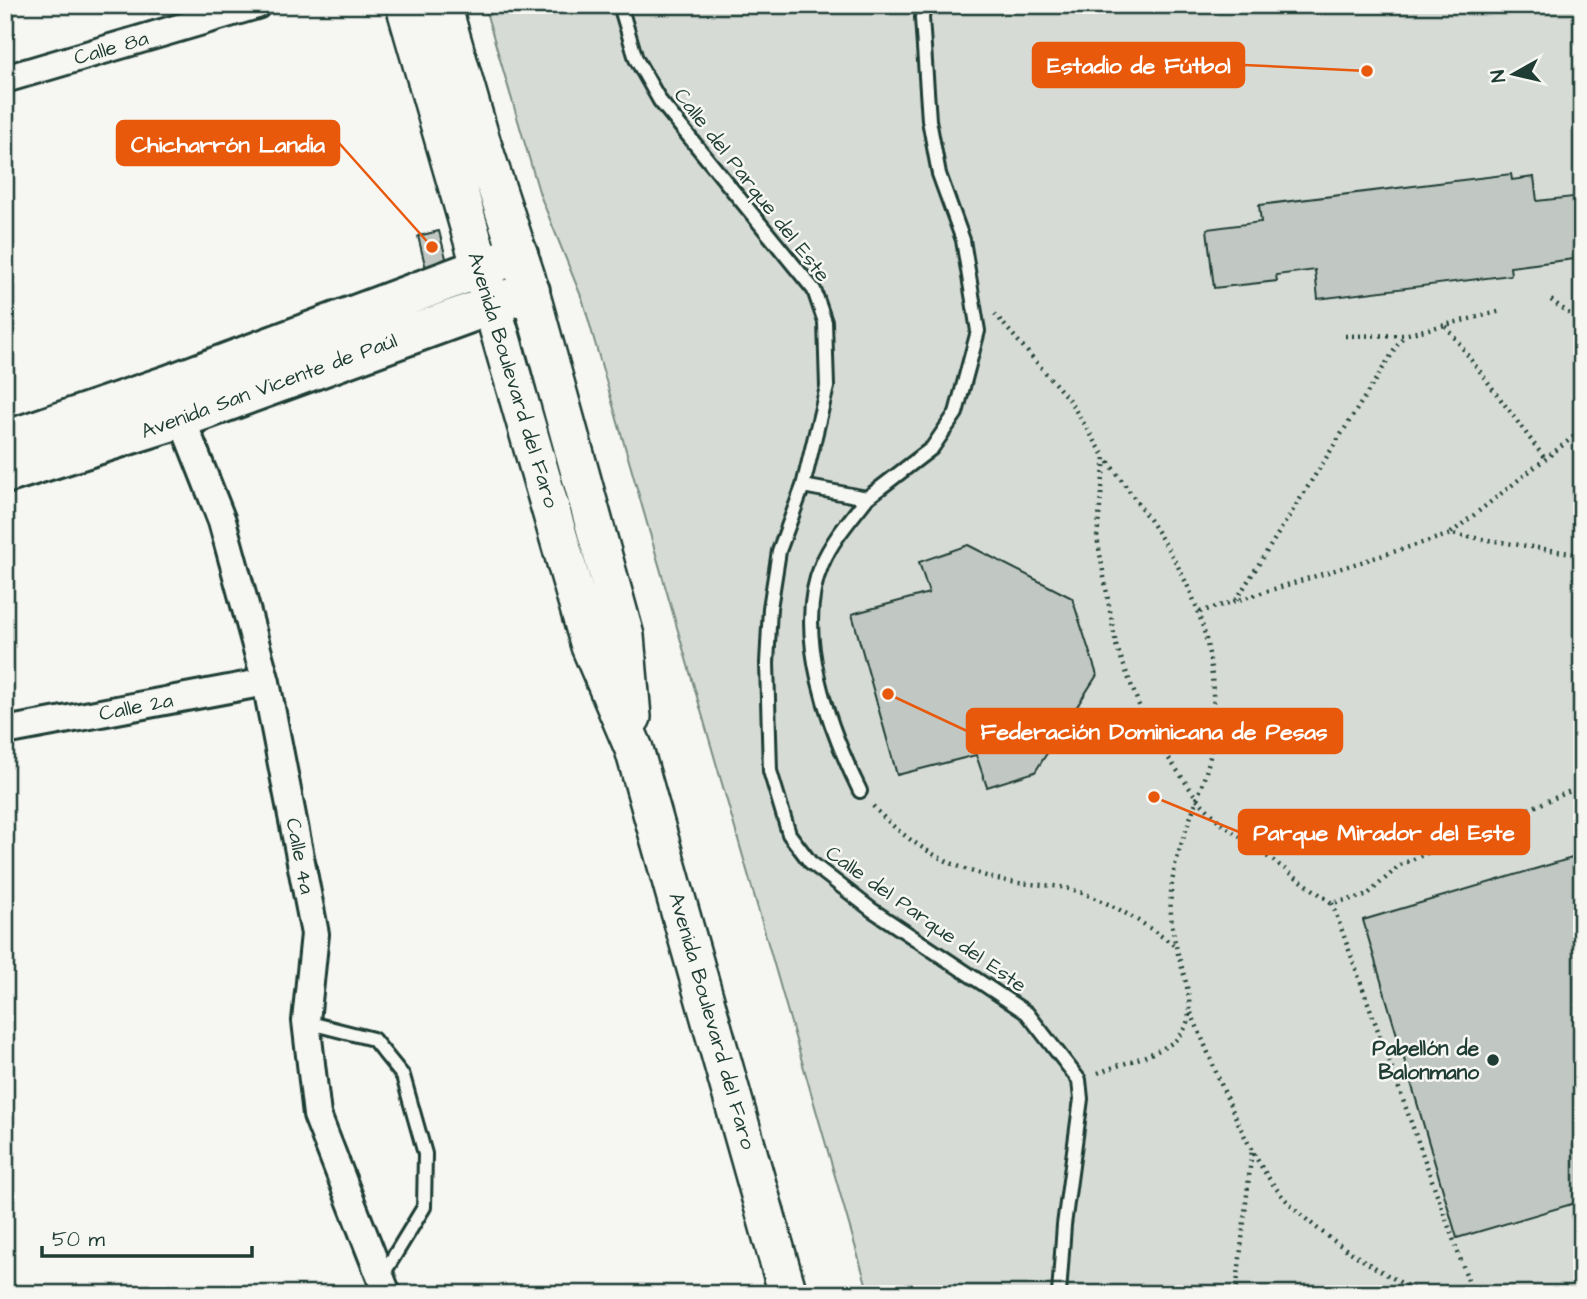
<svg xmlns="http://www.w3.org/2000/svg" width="1587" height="1299" font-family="'Architects Daughter',sans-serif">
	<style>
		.green { fill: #d6dbd6; stroke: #7a8c85; stroke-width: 2 }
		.building { fill: #c1c8c3; stroke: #1f3d34; stroke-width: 2 }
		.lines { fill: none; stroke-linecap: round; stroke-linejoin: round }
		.lane-casing { stroke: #1f3d34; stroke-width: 18 }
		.street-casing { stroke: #1f3d34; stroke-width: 32 }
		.secondary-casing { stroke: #1f3d34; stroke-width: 42 }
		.primary-casing { stroke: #1f3d34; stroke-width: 44 }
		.path { stroke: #1f3d34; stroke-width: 4.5; stroke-dasharray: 2 5; stroke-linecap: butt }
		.lane { stroke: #f6f6f2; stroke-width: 12 }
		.street { stroke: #f6f6f2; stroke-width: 26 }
		.secondary { stroke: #f6f6f2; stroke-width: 37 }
		.primary { stroke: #f6f6f2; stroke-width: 38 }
		.poi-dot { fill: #1f3d34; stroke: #f6f6f2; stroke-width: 2.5 }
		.labels { text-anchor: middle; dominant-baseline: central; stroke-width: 5; stroke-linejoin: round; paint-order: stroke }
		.street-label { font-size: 21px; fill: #1f3d34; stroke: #f6f6f2 }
		.poi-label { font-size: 21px; font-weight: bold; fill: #1f3d34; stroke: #f6f6f2; text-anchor: end }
		.leader { fill: none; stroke: #e8590c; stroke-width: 2.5 }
		.callout-dot { fill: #e8590c; stroke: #f6f6f2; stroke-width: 2.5 }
		.callout { fill: #e8590c; stroke: #e8590c; stroke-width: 2.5 }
		.callout-label { font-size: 23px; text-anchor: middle; font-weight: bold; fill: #fff }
	</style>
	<rect width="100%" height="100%" fill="#f6f6f2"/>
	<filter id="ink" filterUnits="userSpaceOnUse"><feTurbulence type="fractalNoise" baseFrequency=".0143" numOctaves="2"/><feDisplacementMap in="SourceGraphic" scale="14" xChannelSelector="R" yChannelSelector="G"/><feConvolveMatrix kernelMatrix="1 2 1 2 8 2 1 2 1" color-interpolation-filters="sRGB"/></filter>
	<g filter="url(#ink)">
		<path class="green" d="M484,5h1098v1289h-713l-286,-993 -43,-106z"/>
		<path class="building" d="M1511,174l1,6 22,-3 3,24 45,-5v62l-72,9 1,8 -193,24 -3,-29 -39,5 1,6 -63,7 -7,-59 54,-7 -2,-17z
			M439,231l7,27 -4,9 -15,6 -9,-37z
			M968,545l104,53 25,77 -62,97 -48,15 -11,-32 -79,20 -45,-161 77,-21 -10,-31z
			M1582,855v346l-125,37 -94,-318z"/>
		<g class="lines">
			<defs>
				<path id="lane" d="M620,5l16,54 24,42 154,189 11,32 2,65 -24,99 -24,65 -9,57 -3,55 3,108 19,63 21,28 62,48 155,103 52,67 2,19 -17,126 -5,69
					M803,486l64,12 65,-50 24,-35 22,-82 -15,-91 -24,-66 -10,-54 -7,-102 2,-13
					M860,791c-30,-61 -68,-159 -38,-227 10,-24 29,-45 45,-66
					M306,1022l67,17 30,37 22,78 -1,53 -42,69"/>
				<path id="street" d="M5,79l252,-74
					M175,402l47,119 44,161 49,252 -9,87 11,94 70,179
					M5,731l261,-49"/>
				<path id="secondary" d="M405,5l185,641 44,103 154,545
					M442,5l40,139 44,133 99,359 7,81"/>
				<path id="primary" d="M5,441l163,-56 350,-131
					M5,474l177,-56 348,-127"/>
			</defs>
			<use href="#lane" class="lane-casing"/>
			<use href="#street" class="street-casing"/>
			<use href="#secondary" class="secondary-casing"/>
			<use href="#primary" class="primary-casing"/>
			<path class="path" d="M1551,300l31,23
				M995,314l74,86 36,57 -8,80 19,108 32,84 50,71 24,24 110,79 34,-7 34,-31 182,-79
				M1446,326l100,134
				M1345,336l59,-1 98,-24
				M1451,533l131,-103
				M1236,600l168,-265
				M1200,612l251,-78 131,21
				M873,806c34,38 79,63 129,74 24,6 52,3 75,11 37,13 67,32 98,55
				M1332,903l141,391
				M1191,1013c25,55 54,142 94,186 38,40 88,68 136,95
				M1098,1073c22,-9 48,-15 69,-27 39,-22 17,-66 9,-100 -5,-21 -7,-41 -4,-63 6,-42 28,-84 38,-126 5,-20 4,-43 3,-63 -3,-100 -53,-158 -107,-236
				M1236,1294l16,-145"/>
			<use href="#lane" class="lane"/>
			<use href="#street" class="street"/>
			<use href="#secondary" class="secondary"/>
			<use href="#primary" class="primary"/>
		</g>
	</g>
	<circle class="poi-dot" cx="1493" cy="1060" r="7"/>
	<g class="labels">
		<g class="street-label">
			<text transform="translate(111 48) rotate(-16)">Calle 8a</text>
			<text transform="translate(752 185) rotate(52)">Calle del Parque del Este</text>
			<text transform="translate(513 380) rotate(73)">Avenida Boulevard del Faro</text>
			<text transform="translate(269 386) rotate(-20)">Avenida San Vicente de Paúl</text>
			<text transform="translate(136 707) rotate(-11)">Calle 2a</text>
			<text transform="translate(300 856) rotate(79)">Calle 4a</text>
			<text transform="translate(926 919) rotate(35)">Calle del Parque del Este</text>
			<text transform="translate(712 1021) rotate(74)">Avenida Boulevard del Faro</text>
		</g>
		<g class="poi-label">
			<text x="1479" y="1048">Pabellón de<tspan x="1479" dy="24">Balonmano</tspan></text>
		</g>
	</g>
	<path class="leader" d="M1367 71L1244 65M432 247L339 143M888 694L967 731M1154 797L1239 832"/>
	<g class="callout-dot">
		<circle cx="1367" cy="71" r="7"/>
		<circle cx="432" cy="247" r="7"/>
		<circle cx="888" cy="694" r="7"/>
		<circle cx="1154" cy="797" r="7"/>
	</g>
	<g class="callout">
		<rect x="1033" y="43" width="211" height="44" rx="7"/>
		<rect x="117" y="121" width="222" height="44" rx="7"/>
		<rect x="967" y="709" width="375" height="44" rx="7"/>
		<rect x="1239" y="810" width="290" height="44" rx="7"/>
	</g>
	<g class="callout-label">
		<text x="1139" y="73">Estadio de Fútbol</text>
		<text x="228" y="152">Chicharrón Landia</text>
		<text x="1154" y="739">Federación Dominicana de Pesas</text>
		<text x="1384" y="840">Parque Mirador del Este</text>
	</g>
	<rect width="1587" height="1299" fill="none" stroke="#f6f6f2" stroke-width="28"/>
	<rect x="14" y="14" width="1559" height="1271" fill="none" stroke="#1f3d34" stroke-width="2.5" filter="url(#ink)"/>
	<g transform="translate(1514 74) rotate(262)" stroke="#f6f6f2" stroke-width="5" paint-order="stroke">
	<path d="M0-5L12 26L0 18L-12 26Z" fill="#1f3d34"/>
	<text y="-10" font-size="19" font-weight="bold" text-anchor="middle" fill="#1f3d34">N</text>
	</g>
	<path d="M42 1246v10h210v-10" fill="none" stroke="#1f3d34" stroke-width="3.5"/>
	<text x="52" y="1246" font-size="21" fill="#1f3d34" stroke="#f6f6f2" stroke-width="5" paint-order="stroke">50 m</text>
</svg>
